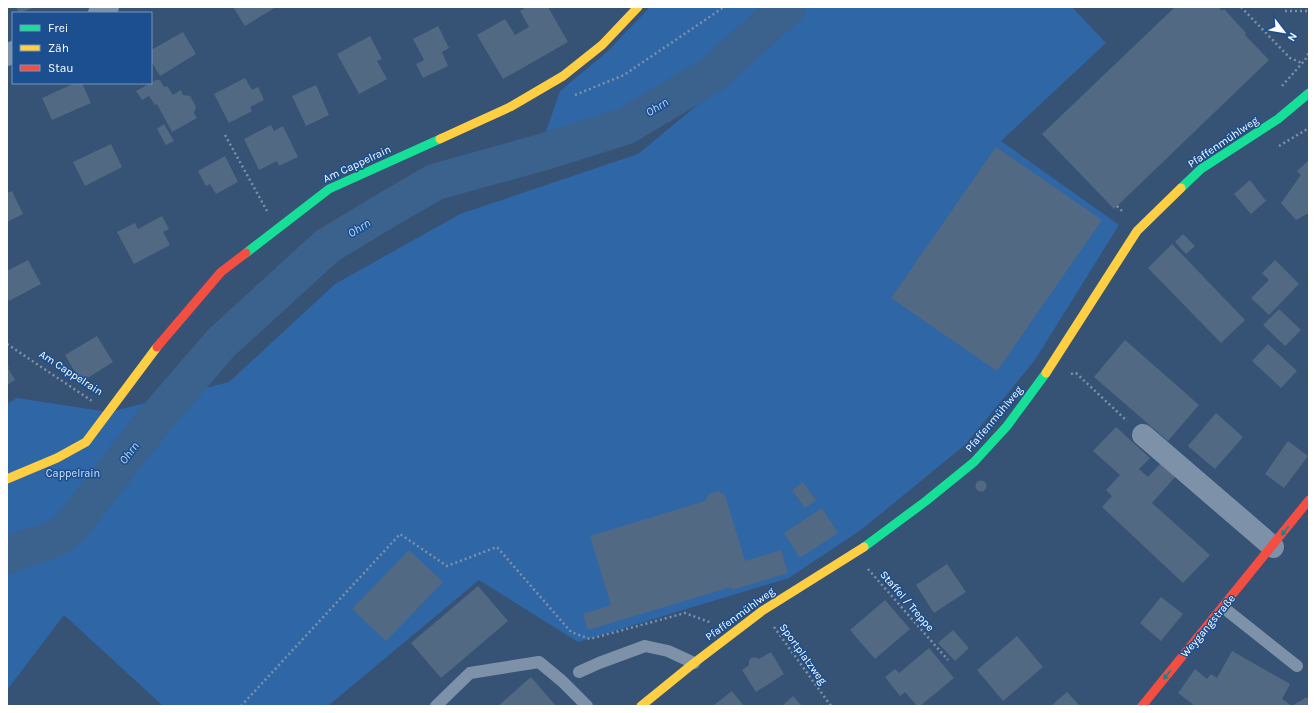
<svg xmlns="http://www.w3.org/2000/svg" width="1316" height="713" font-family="Karla,sans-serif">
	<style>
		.green { fill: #2f66a5 }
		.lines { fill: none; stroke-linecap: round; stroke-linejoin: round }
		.river { stroke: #3b618d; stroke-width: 37 }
		.building { fill: #526984 }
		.path { stroke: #7d92a8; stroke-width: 2.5; stroke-dasharray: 2 3; stroke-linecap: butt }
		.lane { stroke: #7d92a8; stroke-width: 12 }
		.street { stroke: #7d92a8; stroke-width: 22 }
		.fast { stroke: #16e098; stroke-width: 9 }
		.slow { stroke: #ffcf43; stroke-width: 9 }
		.jam { stroke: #f24e42; stroke-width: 9 }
		.oneway { fill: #198292 }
		.labels { text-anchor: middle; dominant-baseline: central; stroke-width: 3; stroke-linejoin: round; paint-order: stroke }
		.street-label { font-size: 11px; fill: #fff; stroke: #1b4f8f }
		.park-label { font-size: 11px; fill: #cfe3fa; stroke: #1b4f8f }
		.water-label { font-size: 12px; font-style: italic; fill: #b5d3f5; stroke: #1b4f8f }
	</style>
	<rect width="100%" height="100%" fill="#365274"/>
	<path class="green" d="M650,7h128l-69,61 -91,52 -76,23 18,-52 48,-40z
		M802,7h270l34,36 -105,98 118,84 -84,135 -70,85 -104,85 -72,48 -211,64 -99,-62 -151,126h-165l-99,-91 -57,75v-286l10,-6 92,14 120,-30 106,-98 125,-70 178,-60 86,-71z"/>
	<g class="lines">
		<path class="river" d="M7,556l18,-8 20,-5 15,-7 11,-9 81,-104 69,-80 106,-97 58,-35 50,-29 108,-30 83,-26 87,-52 74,-67"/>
	</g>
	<path class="building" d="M16,7h19l-16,6z
		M233,7h43l-31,19z
		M526,7h22l20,35 -65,37 -26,-44 28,-16 10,16 14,-8 -9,-16z
		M1175,7h43l4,4 2,-2 22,24 -1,2 24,25 -155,149 -72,-75z
		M438,26l11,22 -7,4 6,14 -25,12 -7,-14 8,-4 -11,-21z
		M183,32l13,22 -36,22 -9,-15v-11z
		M370,36l12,23 -5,2 10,18 -28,15 -22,-40z
		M245,78l7,12 6,-3 6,13 -14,7 2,4 -23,12 -15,-29z
		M156,80h4l4,7 3,-1 6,9 8,-5 2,5 7,1 6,11 -2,6 3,5 -25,14 -15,-28 -2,1 -6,-9 -7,4 -6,-9z
		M75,83h7l9,20 -39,17 -10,-22z
		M316,85l13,30 -23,11 -14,-30z
		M164,124l10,17 -8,4 -9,-16z
		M271,125l3,6 9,-5 15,31 -19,9 -2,-5 -18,9 -15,-31z
		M111,144l11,23 -37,19 -12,-24z
		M996,147l106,73 -105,151 -106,-73z
		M225,156l13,26 -22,12 -6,-10 -4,2 -8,-15z
		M1309,160v53l-13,7 -15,-17 20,-28 -4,-4z
		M1250,180l16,21 -15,13 -17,-20z
		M12,191l11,23 -16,8v-29z
		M162,216l7,13 -6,3 7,13 -36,19 -17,-32 18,-9 3,6z
		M1183,234l12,12 -9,8 -11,-12z
		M1172,244l73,76 -24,23 -73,-75z
		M28,260l13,24 -32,17 -2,-5v-25z
		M1275,260l24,24 -30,31 -18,-17 18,-18 -7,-7z
		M1279,309l22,21 -16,16 -22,-21z
		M97,336l16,26 -32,20 -16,-27z
		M1125,340l74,65 -31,36 -74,-64z
		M1268,344l29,27 -16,17 -29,-27z
		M7,363l2,4 -1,1 7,12 -8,5z
		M1216,413l27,24 -28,32 -27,-23z
		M1116,427l34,31 -11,11 9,8 13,-14 15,13 -24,27 58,52 -27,28 -81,-76 10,-11 -6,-6 14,-15 -27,-24z
		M1288,441l20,15 -24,32 -19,-14z
		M975.5 486a5.5 5.5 0 1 1 11 0a5.5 5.5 0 1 1-11 0Z
		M803,482l13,18 -11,8 -13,-18z
		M718,491l7,4 20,66 36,-11 7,23 -56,17 -1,-3 -143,43 -5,-16 28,-9 -21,-69 115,-35 4,-7z
		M822,508l16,25 -38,25 -16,-25z
		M409,550l34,32 -57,59 -34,-32z
		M947,564l19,28 -32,21 -18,-28z
		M478,586l30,35 -67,57 -30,-35z
		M1161,597l22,17 -22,27 -21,-18z
		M885,600l25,29 -35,30 -25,-29z
		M953,630l16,18 -14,13 -17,-18z
		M1017,636l26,31 -40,34 -26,-31z
		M929,648l25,30 -34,28h-3l-12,-14 -5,4 -15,-19 10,-8 4,4z
		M1232,651l58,33 -8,15 10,7h-97l-17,-13 17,-24 12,10 4,-5 6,4z
		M771,652l13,22 -28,18 -14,-22 7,-5v-4l2,-3 4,-1 4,2z
		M531,677l25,29h-58z
		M732,691l12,15h-29l-1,-1z
		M1067,692l13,14h-29z
		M793,696l9,10h-20z
		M1305,698h4v8h-17z"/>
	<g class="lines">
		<path class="path" d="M1241,7l49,51 12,5
			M1285,11h24
			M1282,86l23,-26 4,-8
			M575,95l49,-20 100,-68
			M225,135l42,76
			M1279,146l30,-18
			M1117,206l7,7
			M7,344l85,57
			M1071,374l5,-1 51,48
			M868,569l80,91
			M774,627l57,79
			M241,706l159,-172 47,32 50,-19 74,85 19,7 95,-26 27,10"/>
		<path class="lane" d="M1224,608l73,58
			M579,672l20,-9 46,-17 23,5 26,12
			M436,706l34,-33 69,-11 23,19 25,25"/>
		<path class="street" d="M99,13l9,-6
			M7,55l6,-3
			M1143,435l130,112"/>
		<path class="fast" d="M1181,188l20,-19 77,-50 31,-26
			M246,253l83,-64 111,-50
			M864,547l62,-46 48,-39 33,-36 39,-53"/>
		<path class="slow" d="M440,139l70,-32 53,-31 39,-31 36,-38
			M1046,373l91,-142 44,-43
			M7,479l50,-21 29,-16 71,-95
			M641,706l53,-43 68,-52 102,-64"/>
		<path class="jam" d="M157,347l64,-75 25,-19
			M1142,706l167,-206"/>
	</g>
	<defs><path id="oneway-solid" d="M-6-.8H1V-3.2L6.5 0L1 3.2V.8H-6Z"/></defs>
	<g class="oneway">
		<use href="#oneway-solid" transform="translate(1285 531) rotate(128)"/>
		<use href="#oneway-solid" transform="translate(1167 675) rotate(129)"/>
	</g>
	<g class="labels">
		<g class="street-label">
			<text transform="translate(1223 142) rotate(-34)">Pfaffenmühlweg</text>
			<text transform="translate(357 164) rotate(-25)">Am Cappelrain</text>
			<text transform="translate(71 373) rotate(33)">Am Cappelrain</text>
			<text transform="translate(994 419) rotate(-50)">Pfaffenmühlweg</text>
			<text transform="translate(907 601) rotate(49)">Staffel / Treppe</text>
			<text transform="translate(740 614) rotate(-36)">Pfaffenmühlweg</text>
			<text transform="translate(1208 626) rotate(-50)">Weygangstraße</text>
			<text transform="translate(803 654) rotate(54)">Sportplatzweg</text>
		</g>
		<g class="park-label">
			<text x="73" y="473">Cappelrain</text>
		</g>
		<g class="water-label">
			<text transform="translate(657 107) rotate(-31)">Ohrn</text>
			<text transform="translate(359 228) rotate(-31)">Ohrn</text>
			<text transform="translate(129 453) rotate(-52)">Ohrn</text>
		</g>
	</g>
	<rect width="1316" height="713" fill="none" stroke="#ffffff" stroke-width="16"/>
	<rect x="12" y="12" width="140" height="72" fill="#1b4f8f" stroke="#7695bc"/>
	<rect x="20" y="25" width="20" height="6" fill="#16e098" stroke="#7695bc"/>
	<text x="48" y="32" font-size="12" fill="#ffffff">Frei</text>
	<rect x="20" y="45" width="20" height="6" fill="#ffcf43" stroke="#7695bc"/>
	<text x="48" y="52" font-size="12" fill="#ffffff">Zäh</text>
	<rect x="20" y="65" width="20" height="6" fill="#f24e42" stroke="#7695bc"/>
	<text x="48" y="72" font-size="12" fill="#ffffff">Stau</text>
	<g transform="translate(1284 32) rotate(121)" stroke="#1b4f8f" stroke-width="3" paint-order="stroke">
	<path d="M0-3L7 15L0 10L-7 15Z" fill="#ffffff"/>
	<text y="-6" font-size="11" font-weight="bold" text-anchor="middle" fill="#ffffff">N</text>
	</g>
</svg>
